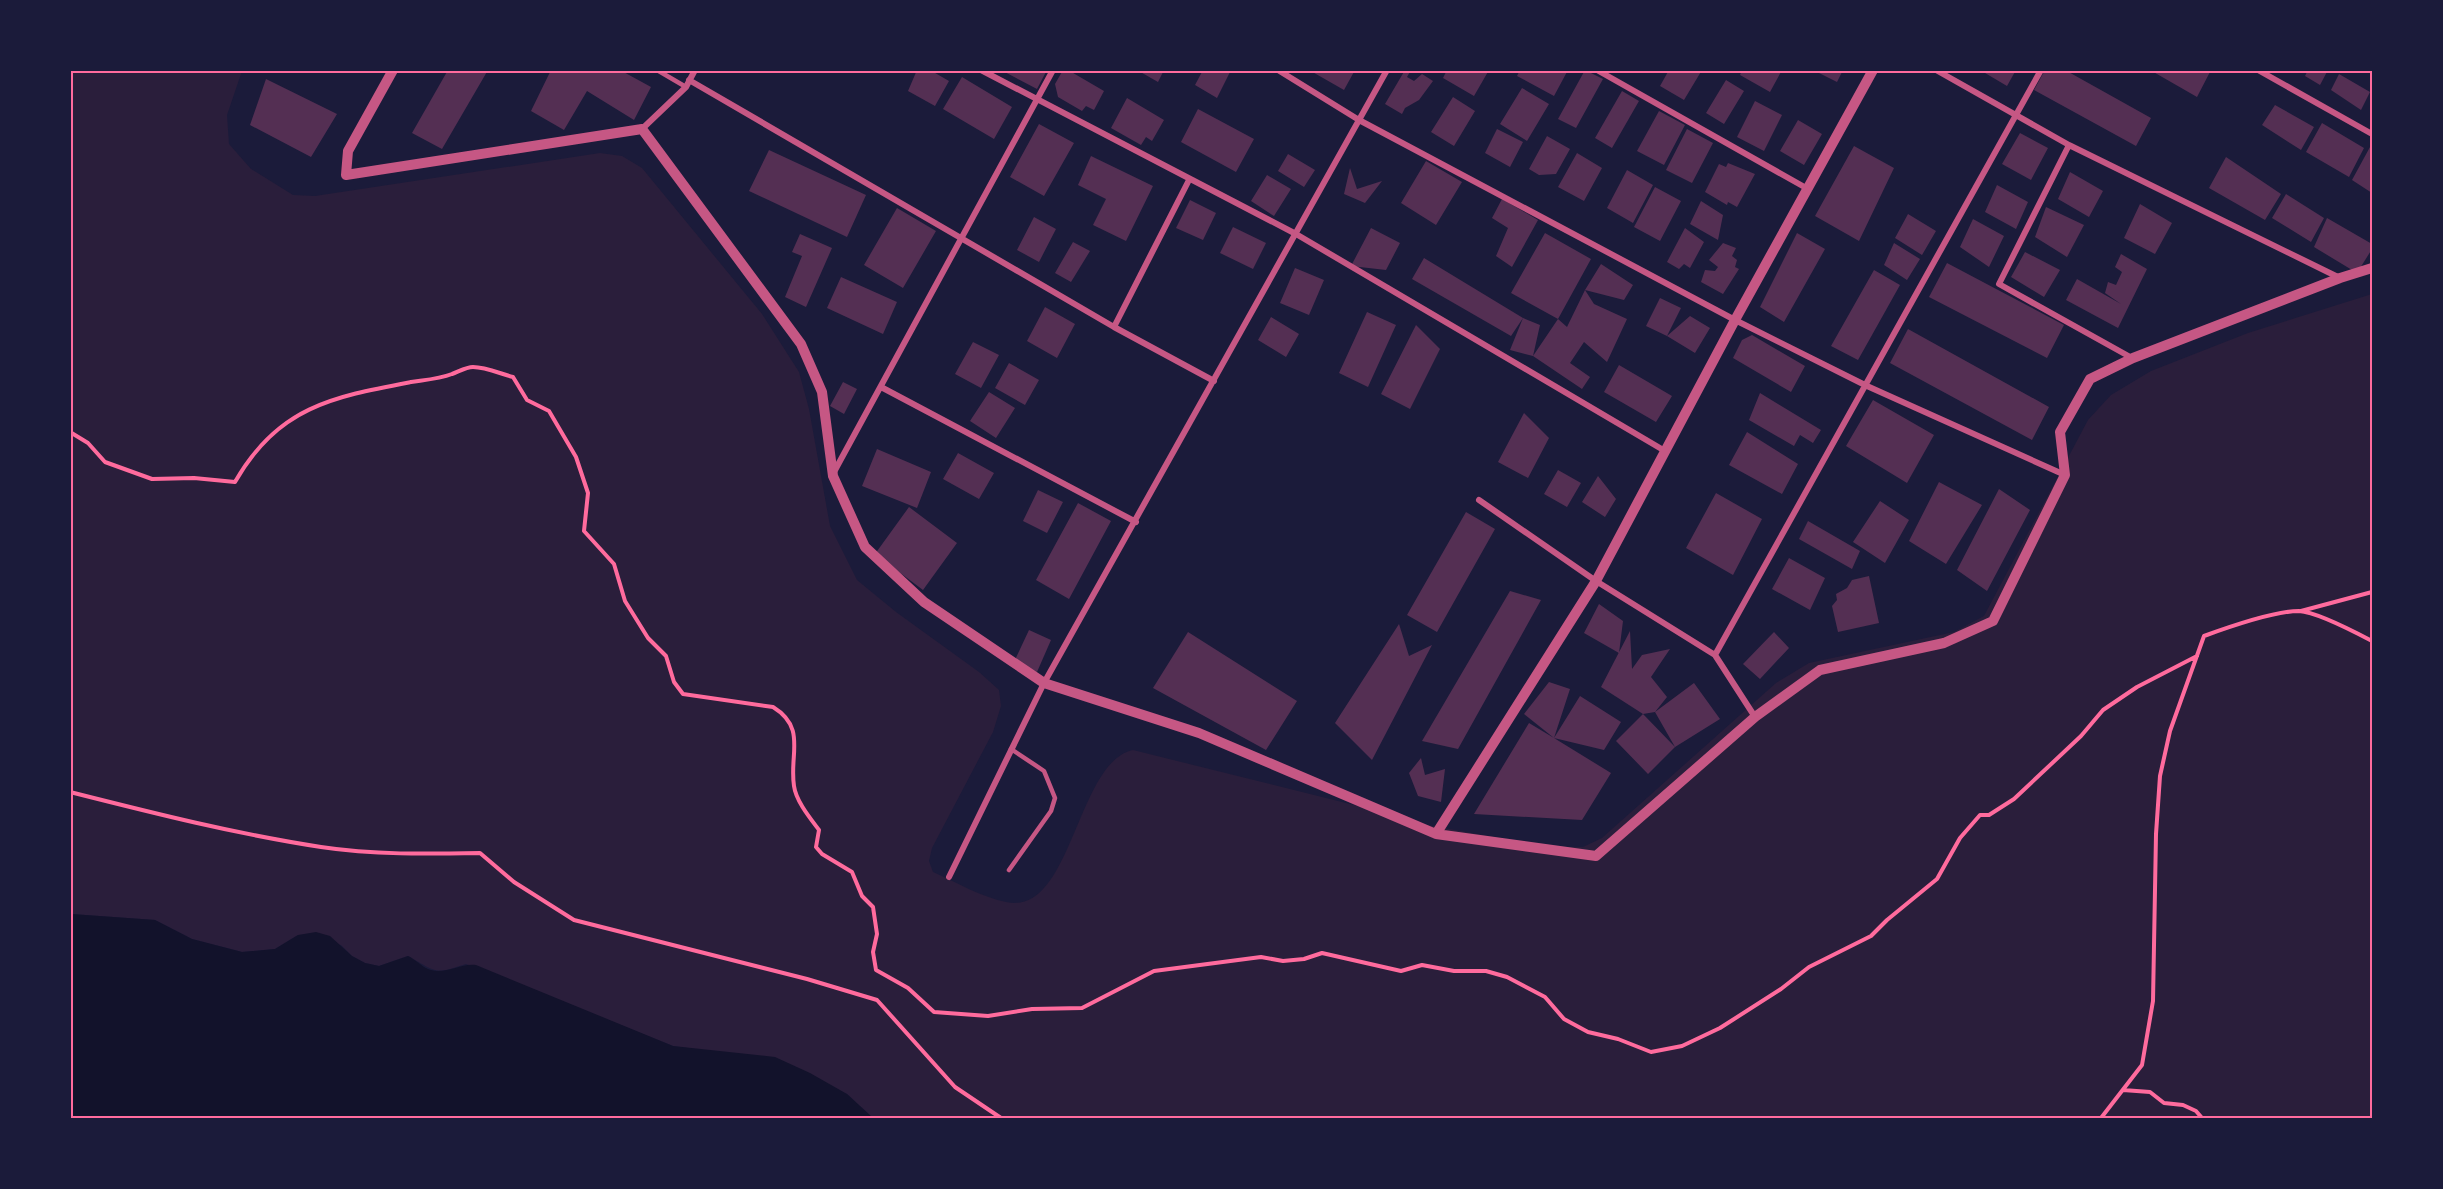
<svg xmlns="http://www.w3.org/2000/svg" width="2443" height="1189" font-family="'Sofia Sans Condensed',sans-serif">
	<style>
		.green { fill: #2a1e3b }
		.water { fill: #12122b }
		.building { fill: #542f53 }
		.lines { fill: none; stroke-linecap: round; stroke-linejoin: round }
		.path { stroke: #ff6b9d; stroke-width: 4 }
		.service { stroke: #c65784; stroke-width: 4.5 }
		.minor { stroke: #c65784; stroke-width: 6 }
		.tertiary { stroke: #c65784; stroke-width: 10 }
		.neatline { fill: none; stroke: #ff6b9d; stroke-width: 2 }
	</style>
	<rect width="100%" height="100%" fill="#1b1b3a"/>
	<path class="green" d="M70,71h172l-15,44 2,29 22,25 42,26 22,1 285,-43 22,3 20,12 120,146 37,58 10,37 21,117 27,54 39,32 83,60 20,18 2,16 -8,26 -61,116 -3,13 4,11c23,10 48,25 73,30 66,15 70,-140 127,-152l229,57 43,14 145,26h33l19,-9 174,-155 33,-20 145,-31 30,-16 104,-196 23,-25 40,-24 97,-38 124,-39v824h-1499l-26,-24 -124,-41 -50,-7 -207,-82c-33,11 -29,8 -58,-8l-29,10 -14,-3 -13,-7 -11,-11 -43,-10 -23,14 -33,3 -50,-13 -37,-19 -84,-6z"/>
	<path class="water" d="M71,914l84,6 37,19 50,13 33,-3 23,-14 18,-3 14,4 22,20 13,7 14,3 29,-10c7,3 13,10 20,13 17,7 31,-6 48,-4l197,81 102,11 35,16 37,21 26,24h-802z"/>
	<path class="building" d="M448,70h40l-46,79 -30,-16z
		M551,70h69l31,17 -17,33 -47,-29 -23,39 -33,-19z
		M917,70h13l19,11 -14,25 -27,-15z
		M1001,70h46l-10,19z
		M1063,70h5l36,21 -10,19 -8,-4 -4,5 -24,-14 -3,-13z
		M1137,70h27l-6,12z
		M1203,70h28l-14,28 -22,-13z
		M1309,70h46l-11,20z
		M1405,70h6l-4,7 7,4 8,-7 11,7 -14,19 -14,8 -3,6 -17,-10z
		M1447,70h42l-15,26 -31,-18z
		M1520,70h48l-14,26 -37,-20z
		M1585,70l18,9 -27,49 -18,-9z
		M1669,70h33l-18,30 -24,-14z
		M1742,70h40l-12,22 -30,-17z
		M1813,70h30l-6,12z
		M1980,70h36l-9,16z
		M2045,70h20l86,48 -15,28 -102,-56z
		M2150,70h61l-14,27z
		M2308,70h20l-8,15 -15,-9z
		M2339,74l31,18 -9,18 -30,-20z
		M962,77l50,30 -18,32 -51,-30z
		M266,79l71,35 -26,43 -61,-32z
		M1726,80l18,11 -20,33 -18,-11z
		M1522,88l27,16 -22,37 -27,-17z
		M1622,91l17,10 -27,47 -17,-10z
		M1453,97l22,14 -21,35 -23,-14z
		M1127,98l37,22 -12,21 -6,-4 -5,8 -30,-17z
		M1755,101l27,14 -18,36 -27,-14z
		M2275,105l39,22 -13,23 -39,-25z
		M1198,109l56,30 -18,33 -55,-30z
		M1659,111l26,14 -21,40 -27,-14z
		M1798,120l24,14 -18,31 -24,-14z
		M2322,123l42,25 -15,29 -43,-25z
		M1039,124l35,19 -30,53 -34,-19z
		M1497,129l26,13 -13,25 -25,-14z
		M1687,129l26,14 -21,40 -26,-13z
		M2020,133l28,15 -17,32 -29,-16z
		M1547,136l23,13 -14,25 -17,1 -10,-6z
		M1854,146l40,22 -35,73 -44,-25z
		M2370,147l2,2v44l-20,-13z
		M769,150l97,45 -19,42 -98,-46z
		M1577,153l25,15 -18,33 -26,-14z
		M1288,154l27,16 -11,17 -26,-16z
		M1091,156l62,30 -27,55 -33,-16 13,-26 -28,-14z
		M2226,157l55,37 -16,26 -56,-32z
		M1426,161l36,21 -26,43 -35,-22z
		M1728,163l27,11 -18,33 -9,-5 -1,3 -22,-13 14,-28 7,3z
		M1350,168l7,21 25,-8 -17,22 -21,-9z
		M1627,170l26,15 -20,38 -26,-15z
		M2070,172l33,19 -14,26 -31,-18z
		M1267,175l24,14 -17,27 -23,-15z
		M1997,185l31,17 -12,27 -31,-17z
		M1655,187l26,14 -21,40 -26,-14z
		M2286,194l38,24 -13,24 -39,-24z
		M1502,199l36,21 -26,47 -16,-11 12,-28 -16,-10z
		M1190,200l26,13 -13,27 -27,-12z
		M1701,201l22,14 -5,25 -28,-16z
		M2140,204l32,19 -17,31 -31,-16z
		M2046,207l38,18 -17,32 -32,-20z
		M897,208l39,23 -33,57 -39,-23z
		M1908,214l28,17 -14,24 -27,-17z
		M1034,217l22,12 -17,33 -22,-12z
		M2327,218l45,26v5l-15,24 -43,-26z
		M1973,219l31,17 -15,31 -29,-20z
		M1233,227l33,16 -13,26 -33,-16z
		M1371,228l29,15 -14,27 -35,-4z
		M1685,228l19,14 -14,26 -6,-4 -5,5 -12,-7z
		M1545,233l46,26 -33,60 -47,-26z
		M1797,233l28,16 -41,73 -24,-15z
		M800,234l32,14 -26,59 -21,-10 17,-41 -10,-4z
		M1073,242l17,9 -19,31 -16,-9z
		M1723,243l13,5 -4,8 5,4 -2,7 4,2 -16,25 -22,-12 4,-12 10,1 3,-4 -9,-7z
		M1894,243l26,16 -13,21 -23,-15z
		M2025,252l35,18 -16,27 -33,-20z
		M2121,254l26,15 -29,59 -52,-28 11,-21 44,25 -16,-11 3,-11 8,3 6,-13 -7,-5z
		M1424,258l99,60 17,7 -7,31 25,-37 9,8 18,-37 9,14 33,15 -20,43 -23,-20 -14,21 20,14 -8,12 -49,-33 -23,-6 13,-32 -12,18 -99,-57z
		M1947,263l117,62 -17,33 -118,-61z
		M1601,264l32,21 -9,15 -39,-10z
		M1295,268l29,12 -15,35 -29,-12z
		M1874,270l26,15 -42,75 -27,-14z
		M841,277l56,25 -14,32 -56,-26z
		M1660,298l21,10 -14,28 -21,-10z
		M1045,307l30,17 -18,34 -30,-17z
		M1367,312l29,13 -28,62 -29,-14z
		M1690,316l20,12 -15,25 -28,-17z
		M1271,317l28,17 -13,23 -28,-17z
		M1416,325l24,24 -30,60 -29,-15z
		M1908,329l141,78 -17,33 -142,-77z
		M1752,335l53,31 -14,26 -58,-34 9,-18z
		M973,342l26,13 -18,33 -26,-14z
		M1009,363l30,17 -14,25 -30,-17z
		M1619,365l53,31 -16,26 -52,-30z
		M843,382l14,7 -13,25 -14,-8z
		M989,392l26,16 -19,30 -26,-17z
		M1760,393l61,37 -8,13 -13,-8 -6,11 -45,-26z
		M1873,400l61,35 -27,48 -61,-37z
		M1524,413l25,25 -21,40 -30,-16z
		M1747,432l51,32 -16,30 -53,-29z
		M877,449l54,23 -14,36 -55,-22z
		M958,453l36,20 -15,26 -36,-20z
		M1558,470l23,13 -14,24 -23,-13z
		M1598,476l18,23 -11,18 -23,-15z
		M1939,482l43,23 -36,59 -37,-23z
		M1999,489l31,21 -43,81 -30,-21z
		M1038,490l25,12 -16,31 -24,-12z
		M1716,493l46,26 -29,56 -47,-27z
		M1880,501l29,19 -24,43 -32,-21z
		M1078,503l33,18 -42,78 -33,-19z
		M909,507l48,36 -34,47 -48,-36z
		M1466,512l29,17 -58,103 -30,-17z
		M1808,521l52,30 -8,18 -53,-30z
		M1789,558l36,20 -15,32 -38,-21z
		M1869,576l10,47 -41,9 -6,-26 5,-6 -1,-6 11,-6 5,-8z
		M1510,591l31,9 -83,149 -36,-8z
		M1599,604l24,17 -4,32 -35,-20z
		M1399,624l10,32 23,-11 -60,115 -37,-37z
		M1029,630l22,10 -14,32 -23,-10z
		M1630,631l2,38 10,-14 28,-6 -19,28 16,20 -12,15 -12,2 32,33 -27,27 -32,-33 27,-27 -42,-27z
		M1188,632l109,69 -31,49 -113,-62z
		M1774,632l15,16 -29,31 -17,-15z
		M1549,682l21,7 -16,49 26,-42 41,26 -17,28 -50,-12 57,35 -29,47 -108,-6 55,-91 25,15 -30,-24z
		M1694,683l26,36 -45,28 -20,-35z
		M1421,758l4,17 20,-6 -4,33 -23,-6 -9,-23z"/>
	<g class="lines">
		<path class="path" d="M70,432l18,11 17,19 47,17 42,-1 41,4c43,-75 97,-85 176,-100 13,-2 28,-3 41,-8 6,-2 14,-7 21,-7 13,0 28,7 40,10l14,23 22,11 27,46 12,36 -4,38 30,33 11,37 23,37 18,18 8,26 9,12 90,13c34,21 16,47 21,79 2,15 16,32 25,44l-3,17 6,7 30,18 10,24 11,11 4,27 -4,18 3,18 32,18 26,24 54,4 44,-7 50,-1 72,-37 107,-14 22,4 21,-2 18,-6 79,18 21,-6 32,6h32l21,6 38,20 19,22 24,13 30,7 33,13 31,-6 38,-18 61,-39 28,-22 62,-31 16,-16 50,-41 23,-41 20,-23h9l25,-16 67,-63 22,-26 34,-23 60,-31
			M2301,611l71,-19
			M70,792c83,21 166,42 251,55 52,8 106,7 159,6l34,29 60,38 233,59 70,21 78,87 46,31
			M2123,1090l27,2 14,11 19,2 13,6 6,7
			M2101,1118l41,-53 11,-64 3,-167 4,-58 10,-45 34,-95c22,-8 71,-25 95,-25 18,1 56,21 73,30"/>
		<path class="service" d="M657,70l29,17
			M1009,870l42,-59 4,-13 -11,-27 -33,-22"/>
		<path class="minor" d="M981,70l315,164 369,217
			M1278,70l81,50 376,200 132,66 198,89
			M1597,70l211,119
			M1936,70l133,75 271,133
			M2258,70l114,64
			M689,80l425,247 100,54
			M642,129l44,-42 9,-17
			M2069,145l-70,139 133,74
			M1114,327l75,-147
			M881,387l255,135
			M834,472l219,-402
			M1479,500l117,81 119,74 40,62
			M1715,655l326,-585
			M949,877l95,-194 343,-613"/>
		<path class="tertiary" d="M393,70l-45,81 -2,24 296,-46 159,215 21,48 11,84 32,71 59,55 120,81 155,50 237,101 160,22 159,-139 65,-47 124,-27 49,-22 72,-146 -5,-43 30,-53 43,-21 207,-80 32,-10
			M1436,834l160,-253 139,-261 138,-250"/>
	</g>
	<rect width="2443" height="1189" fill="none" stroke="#1b1b3a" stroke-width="144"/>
	<rect x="72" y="72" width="2299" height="1045" class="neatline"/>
</svg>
